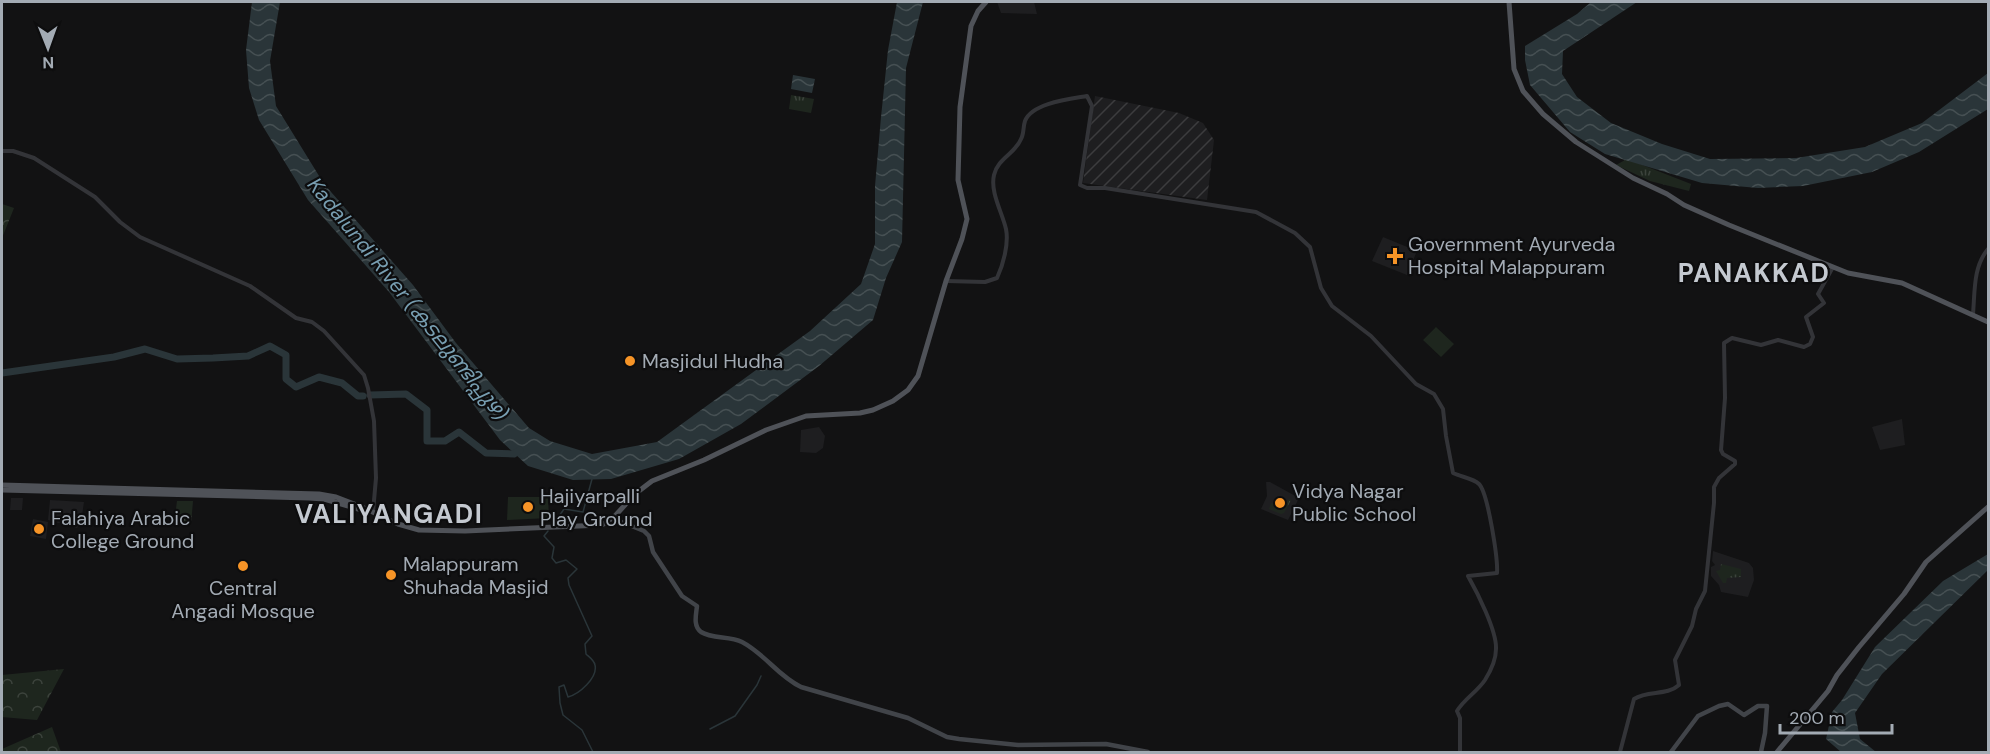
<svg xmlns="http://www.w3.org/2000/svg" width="1990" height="754" font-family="'DM Sans','Noto Sans Malayalam',sans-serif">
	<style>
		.built { fill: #1e1e20 }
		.industrial { fill: url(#industrial-furrows) }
		.green { fill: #1e261e }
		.forest { fill: url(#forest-crowns) }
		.park { fill: url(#park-tufts) }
		.water { fill: url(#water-waves) }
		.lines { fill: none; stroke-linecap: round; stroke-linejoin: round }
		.stream { stroke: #2a3539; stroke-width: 1.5 }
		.river { stroke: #2a3539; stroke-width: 7 }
		.tertiary { stroke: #333438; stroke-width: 4 }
		.secondary { stroke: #414449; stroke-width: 4.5 }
		.primary { stroke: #4f5258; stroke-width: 5 }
		.poi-dot { fill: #f69427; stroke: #0d0d0e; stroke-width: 2 }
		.labels { text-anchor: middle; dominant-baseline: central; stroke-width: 4.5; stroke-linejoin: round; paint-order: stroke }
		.poi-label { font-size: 20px; fill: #a3abb4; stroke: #0d0d0e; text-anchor: start }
		.water-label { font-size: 21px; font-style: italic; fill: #789eb1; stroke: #0d0d0e }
		.district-label { font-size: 26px; font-weight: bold; letter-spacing: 1.5px; fill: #c4c9d0; stroke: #0d0d0e }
	</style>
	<defs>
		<pattern id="industrial-furrows" width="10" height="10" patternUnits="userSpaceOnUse" patternTransform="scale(1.5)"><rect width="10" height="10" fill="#1e1e20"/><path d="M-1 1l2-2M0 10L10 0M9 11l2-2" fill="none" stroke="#3c3c3e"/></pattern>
		<pattern id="forest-crowns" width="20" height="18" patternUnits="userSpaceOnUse" patternTransform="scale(1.5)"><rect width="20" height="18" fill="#1e261e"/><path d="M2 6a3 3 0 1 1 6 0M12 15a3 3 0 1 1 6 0" fill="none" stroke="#3c433c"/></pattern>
		<pattern id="park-tufts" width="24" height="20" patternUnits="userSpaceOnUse" patternTransform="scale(1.5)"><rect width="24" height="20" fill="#1e261e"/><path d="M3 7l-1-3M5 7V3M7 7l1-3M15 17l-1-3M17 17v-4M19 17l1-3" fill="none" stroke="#3c433c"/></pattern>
		<pattern id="water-waves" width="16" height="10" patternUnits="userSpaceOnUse" patternTransform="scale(1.5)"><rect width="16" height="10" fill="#2a3539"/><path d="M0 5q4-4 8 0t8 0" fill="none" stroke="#465053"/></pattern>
	</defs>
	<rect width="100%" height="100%" fill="#121213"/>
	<path class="built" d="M997,2h37l3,12 -36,-1z
		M1383,237l34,14 -10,24 -35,-14z
		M1902,419l3,26 -25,5 -8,-23z
		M819,427l6,9 -2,12 -7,5 -16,-1 1,-22z
		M1266,482h4l29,16 -11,22 -27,-11 6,-13z
		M11,498h12l-1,12h-12z
		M50,500l34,2 -3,20 -4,6 -29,-8z
		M33,519l15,3 -2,17 -16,-3z
		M1713,551l36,12 4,5 1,12 -6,17 -27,-5 -2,-7 -8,-9v-9l4,-2 -3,-4z"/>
	<path class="industrial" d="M1095,96l84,17 24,10 11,17 -7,60 -124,-17z"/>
	<path class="green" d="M1436,327l18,17 -13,13 -18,-17z
		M508,497h40l1,21 -42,2z"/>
	<path class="forest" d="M2,204l12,4 -12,30z
		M64,669l-27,51 -35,-3v-42z
		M52,727l9,25h-59v-3z"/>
	<path class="park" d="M791,95l23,4 -3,14 -22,-4z
		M1627,159l64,25 -2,7 -39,-10 -34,-16z
		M1289,499l2,1 -7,13 -3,1 -12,-5 2,-6 7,2 4,-3 4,1z
		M177,501h16l-2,23 -17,1z
		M1721,564l20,5v8l-14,1 -1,5h-3l-7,-12 4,-1z"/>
	<path class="water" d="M252,2h28l-10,59 6,45 48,78 89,101 43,58 73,85 21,13 42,13 65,-12 153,-111 51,-47 14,-40v-58l6,-69 7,-67 9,-48h26l-17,66 -4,174 -16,36 -13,42 -54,46 -78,58 -62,35 -68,20 -38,1 -45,-14 -28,-26 -111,-148 -81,-92 -49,-80 -10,-32 -3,-38z
		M1591,2h46l-74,49 -1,23 15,23 34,26 51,21 48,15 86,-1 69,-11 57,-24 66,-50v36l-69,43 -47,20 -69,14 -45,2 -56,-5 -97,-29 -35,-22 -40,-47 -5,-25v-14l52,-32z
		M793,75l22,4 -3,14 -21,-4z
		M1988,554v16l-106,104 -27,39 5,26 16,13h-35l-15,-13 6,-27 10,-12 33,-53 68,-66z"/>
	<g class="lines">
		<path class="stream" d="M553,525l11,-16 19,3 9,-33
			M548,531l-4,5 10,11 -2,11 4,5 10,-3 11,9 -9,9 1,7 23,51 -7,8 1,10c3,3 8,6 9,11 3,13 -16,29 -27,32l-4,-12 -5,2 1,16 3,12 19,15 11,22
			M710,729l25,-13 22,-31 4,-9"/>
		<path class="river" d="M2,373l112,-16 31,-8 32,10 36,-1 35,-2 22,-10 16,9v24l10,8 23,-10 23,6 16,13h5
			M370,395l36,-1 21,16v31h18l14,-9 27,21 28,1 6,-4"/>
		<path class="tertiary" d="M2,151h11l21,7 61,39 25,25 20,15 110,49 46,32 16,4 12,9 40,44 4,13 6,33 2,57 -3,34
			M946,281l39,1 12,-4c6,-13 12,-34 9,-49 -4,-17 -16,-37 -12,-54 4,-17 21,-21 27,-36 3,-5 2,-12 4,-18 7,-18 45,-22 62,-25l5,10 -12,79 7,3h18l151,24 39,21 15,14 11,41 11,18 39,30 45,48 18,10 9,15 3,27 7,37c8,4 20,5 26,11 9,9 19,75 18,89l-29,3c9,16 29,55 28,73 0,10 -6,23 -11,31 -8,12 -21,19 -28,31l3,7v34
			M1973,314c2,-23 0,-47 15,-65
			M1620,752l14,-53c14,-9 33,-3 45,-14l-4,-25 17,-34 4,-17 9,-18 9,-88v-16l5,-9 16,-14v-3l-12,-7 -2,-4 4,-52 -1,-55 8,-5 29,7 17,-5 26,7 6,-3 3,-7 -7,-20 18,-14 -6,-9 15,-27"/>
		<path class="secondary" d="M612,518l32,13 5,5 4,16 29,44 15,10c-1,9 -4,20 4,26 11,7 29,4 41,10 23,12 36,34 59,45l107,31 39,19 12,2 59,6 88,-1 42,8
			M1671,752l27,-36 21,-10 9,-2 16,11 14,-9h9l-2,27 -4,19"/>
		<path class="primary" d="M1509,2l5,67 9,22 20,23 33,28 57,36 34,16 17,11 45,20 119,48 54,10 86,39
			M2,485l317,9 17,3 26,10 36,17 21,6 46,1 137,-6 12,-8 21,-23 17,-13 52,-21 62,-30 40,-14 54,-3 13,-3 20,-9 15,-11 10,-14 28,-95 16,-42 5,-20 -9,-39 2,-73 11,-81 7,-15 8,-9
			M2,490l307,8 15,1 41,12
			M1777,752l51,-61 9,-16 22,-28 45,-53 22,-32 62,-55"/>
	</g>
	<g class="poi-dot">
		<path d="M1392 247h6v6h6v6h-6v6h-6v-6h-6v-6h6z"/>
		<circle cx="630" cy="361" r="6"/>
		<circle cx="1280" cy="503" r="6"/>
		<circle cx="528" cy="507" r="6"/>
		<circle cx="39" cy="529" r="6"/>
		<circle cx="243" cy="566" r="6"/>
		<circle cx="391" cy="575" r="6"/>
	</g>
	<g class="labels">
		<g class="poi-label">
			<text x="1408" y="244">Government Ayurveda<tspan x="1408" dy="23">Hospital Malappuram</tspan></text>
			<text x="642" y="361">Masjidul Hudha</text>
			<text x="1292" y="491">Vidya Nagar<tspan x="1292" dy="23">Public School</tspan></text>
			<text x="540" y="496">Hajiyarpalli<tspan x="540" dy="23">Play Ground</tspan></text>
			<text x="51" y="518">Falahiya Arabic<tspan x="51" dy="23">College Ground</tspan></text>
			<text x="403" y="564">Malappuram<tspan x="403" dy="23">Shuhada Masjid</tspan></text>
			<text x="243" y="588" text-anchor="middle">Central<tspan x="243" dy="23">Angadi Mosque</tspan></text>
		</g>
		<g class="water-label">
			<text transform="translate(408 299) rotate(51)">Kadalundi River (കടലുണ്ടിപ്പുഴ)</text>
		</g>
		<g class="district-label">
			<text x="1754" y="273">PANAKKAD</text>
			<text x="389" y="514">VALIYANGADI</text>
		</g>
	</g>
	<rect width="1990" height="754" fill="none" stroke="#a3abb4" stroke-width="6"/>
	<g transform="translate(48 48) rotate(179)" stroke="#0d0d0e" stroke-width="4.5" paint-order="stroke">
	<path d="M0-4.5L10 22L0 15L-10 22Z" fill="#a3abb4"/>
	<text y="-9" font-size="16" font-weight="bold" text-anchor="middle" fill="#a3abb4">N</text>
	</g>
	<path d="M1780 724v9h112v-9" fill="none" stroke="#a3abb4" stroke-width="3"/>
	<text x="1789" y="724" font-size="18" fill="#a3abb4" stroke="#0d0d0e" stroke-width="4.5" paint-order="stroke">200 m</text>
</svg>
